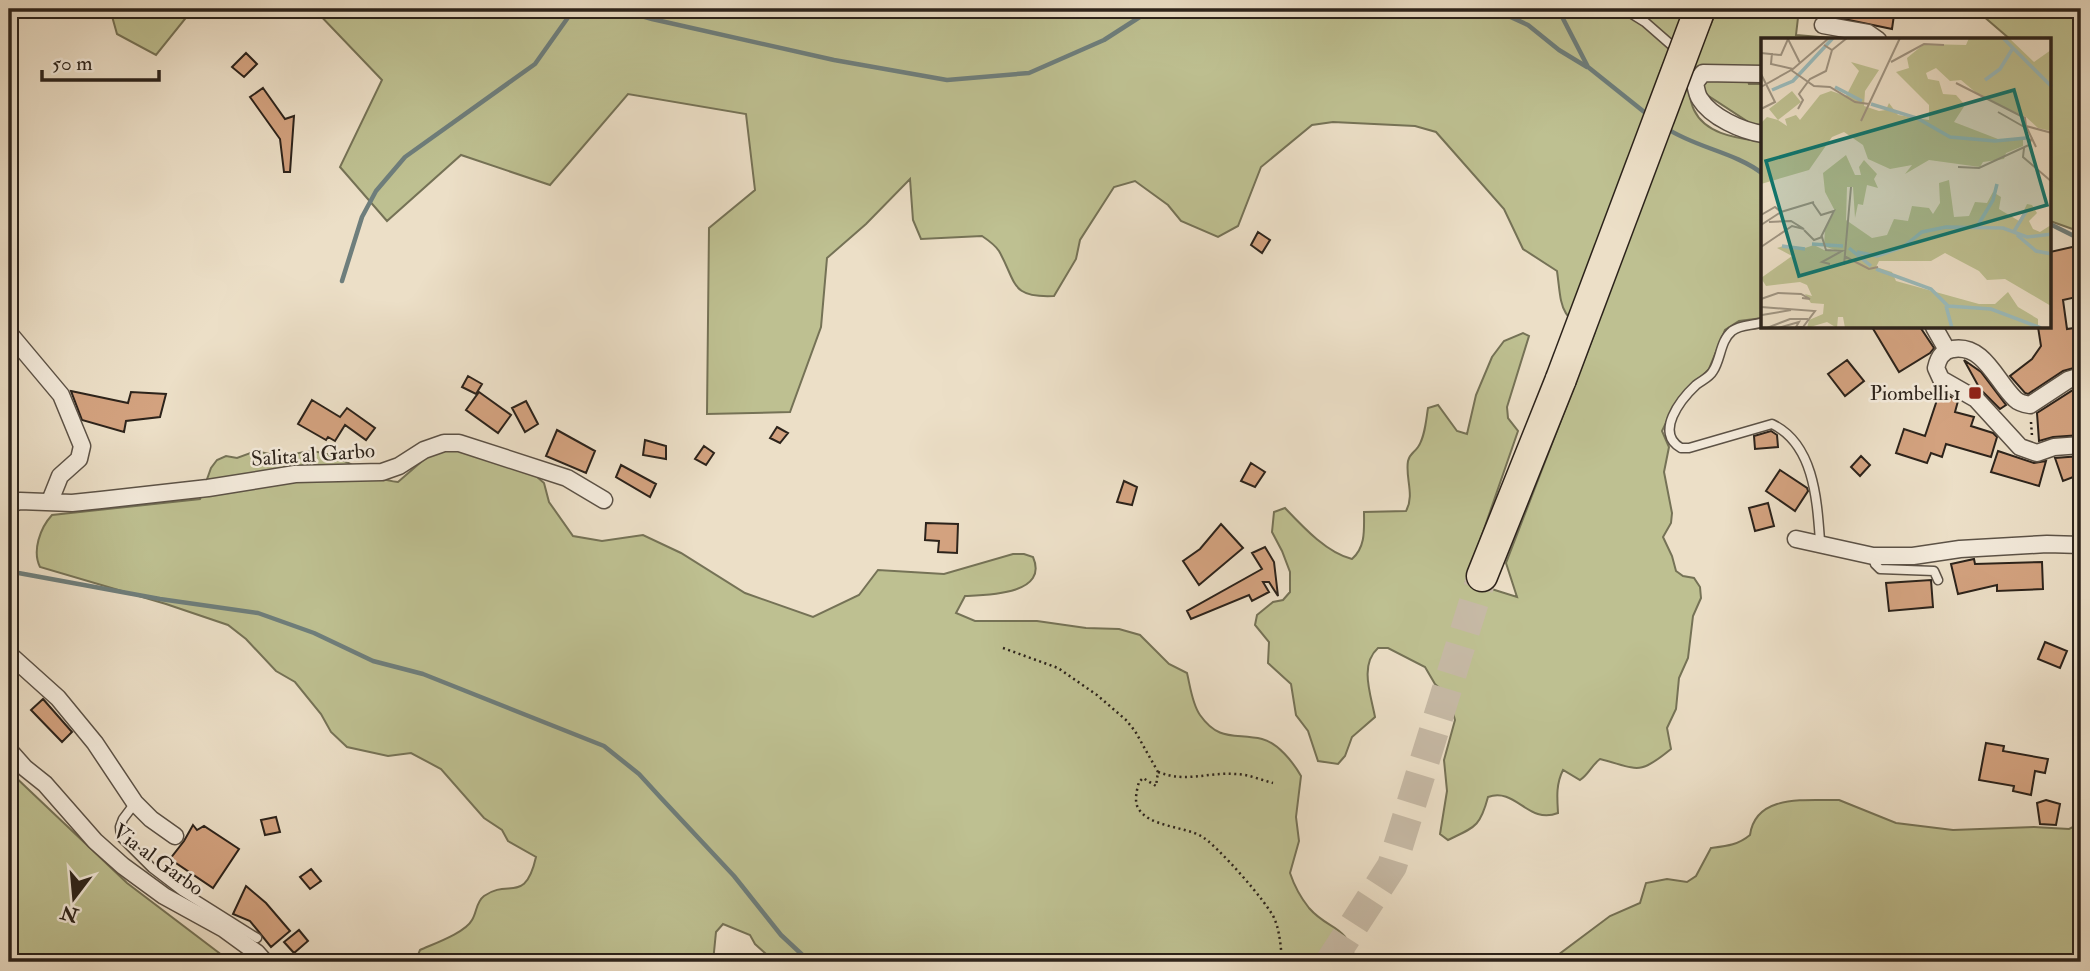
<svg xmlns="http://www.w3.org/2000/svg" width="2090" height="971" font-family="'IM FELL Double Pica',serif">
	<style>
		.green { fill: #bec091; stroke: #757256; stroke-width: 2 }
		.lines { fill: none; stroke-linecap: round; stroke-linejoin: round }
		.stream { stroke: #6e7e7c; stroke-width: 4.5 }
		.building { fill: #d3a27f; stroke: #2c231b; stroke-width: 2 }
		.motorway-tunnel { stroke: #c6b9a5; stroke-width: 30; stroke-dasharray: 30 15; stroke-linecap: butt }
		.service-casing { stroke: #5c5246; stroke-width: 11 }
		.minor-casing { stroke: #5c5246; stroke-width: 19 }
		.motorway-casing { stroke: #2c231b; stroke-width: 33 }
		.path { stroke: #2c231b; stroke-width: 2.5; stroke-dasharray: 2 3.5; stroke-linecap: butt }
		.service { stroke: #f3eadb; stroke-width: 8 }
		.minor { stroke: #f3eadb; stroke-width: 16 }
		.motorway { stroke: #ecdfc7; stroke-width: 30 }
		.motorway-bridge-casing { stroke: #2c231b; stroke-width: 33; stroke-linecap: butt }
		.motorway-bridge { stroke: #ecdfc7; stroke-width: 30 }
		.poi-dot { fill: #8f2418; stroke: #f3eadb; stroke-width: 2.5 }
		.labels { text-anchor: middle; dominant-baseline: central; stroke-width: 5; stroke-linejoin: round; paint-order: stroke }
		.poi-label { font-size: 21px; fill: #2c231b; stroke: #f3eadb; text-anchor: end }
		.street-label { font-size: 21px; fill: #2c231b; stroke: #f3eadb }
		.inset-river { fill: none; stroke: #9abbbc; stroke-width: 3.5 }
		.inset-road { fill: none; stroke: #9f9482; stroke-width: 2 }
		.view { fill: #0f766e; fill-opacity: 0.15; stroke: #0f766e; stroke-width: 3.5 }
		.inset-edge { fill: none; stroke: #2c231b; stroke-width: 3.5 }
	</style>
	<rect width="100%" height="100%" fill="#ecdfc7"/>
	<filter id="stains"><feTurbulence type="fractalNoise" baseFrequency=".00286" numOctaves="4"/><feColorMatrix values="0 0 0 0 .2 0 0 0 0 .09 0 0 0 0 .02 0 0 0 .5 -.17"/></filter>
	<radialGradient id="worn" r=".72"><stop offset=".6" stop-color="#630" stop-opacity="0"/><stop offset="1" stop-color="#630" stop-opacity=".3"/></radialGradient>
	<path class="green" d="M110,9h83l-37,46 -39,-21z
		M314,9h1372l-26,63 27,9 30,-72h82l-3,26 60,5h-93v27l-19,1 5,16h14v44l-10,-3 -66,-43c2,9 3,20 7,28 12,25 44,28 69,32v176l-24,3 -14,9 -16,39 -34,35 -13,27 7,16 -5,25 8,41 -1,10 -8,14 9,19 4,15 7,5 11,2 6,9 1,11 -8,18 -5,42 -9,20 -3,31 -9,19 4,21c-33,27 -32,20 -71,10 -9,7 -11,15 -20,21l-17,-10c-7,14 -6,27 -5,43 -30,12 -42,-26 -70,-16 -8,30 -13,30 -40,43l-8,-6 7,-43 -3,-31 11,-40 -3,-11 -9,-18 -8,-7 -10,-17 -37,-19h-10c-19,17 -7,47 -3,69l-23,20 -7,19 -7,8 -20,-3 -10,-30 -12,-16 -5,-31 -23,-21 1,-21 -14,-17 2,-10 16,-13 10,-2 7,-8v-20l-8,-21 -10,-19 2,-20 11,-4c18,19 42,45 67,51 14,-12 12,-30 12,-47l42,-1c9,-16 -1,-33 2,-50 2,-8 6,-8 10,-14 7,-10 8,-27 10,-39l10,-3 19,26 10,3 9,-39 16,-38 12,-16 19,-8 6,3 -22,71 1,11 10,13 -52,150 51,16 -11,-34 89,-231c-37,-14 -33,-25 -38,-61l-34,-22 -19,-40 -68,-77 -21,-6 -82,-4 -21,3 -51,42 -23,59 -20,11 -37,-16 -13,-16 -33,-24 -21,6 -34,53 -4,19 -22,37c-44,2 -37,-13 -55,-45 -4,-6 -11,-11 -17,-15l-61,3 -8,-19 -3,-41 -44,45 -39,34 -6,69 -31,85 -83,2 2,-186 46,-38 -9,-76 -118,-20 -78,91 -89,-30 -74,66 -47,-54 42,-87z
		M1975,9h106v223l-31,-11v-181h-39z
		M456,446l80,30 8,7 5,19 24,34 29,5 41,-6 38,18 64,40 68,24 46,-22 19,-25 66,4 69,-20h11l9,3c16,37 -44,38 -68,39l-9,17 19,8h62l49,7 33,1 21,6 29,29 18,9c3,12 5,31 13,42 19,27 35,18 62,24 16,4 31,23 39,37l-5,41 3,24 -9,32c4,12 11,25 19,35 21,24 37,14 47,54h-581l-20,-18 -5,-9 -27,-11 -7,8 -3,30h-298l5,-12c13,-6 45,-17 52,-30 5,-8 4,-18 12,-24 25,-18 41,9 52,-39l-28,-16 -6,-11 -18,-12 -43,-49 -30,-16 -23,3 -41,-9 -16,-15 -10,-18 -26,-32 -19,-11 -30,-32 -18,-14 -62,-21 -126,-37c-8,-16 0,-39 12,-52l148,-16 11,-31 6,-8 9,-4 11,2 19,-7 31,7c38,-23 74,21 111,24l38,-33z
		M9,771l118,112 104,79h-222z
		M1839,800l57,23 57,7 81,-3 35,2 12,-6v139h-529l2,-4 56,-42 30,-13 6,-20 21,-4 20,3 9,-6 15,-28c16,-2 27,-3 39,-13 6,-42 57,-34 89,-35z"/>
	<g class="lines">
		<path class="stream" d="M617,9l35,10 182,41 113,20 82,-7 75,-33 42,-27 17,-4
			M1493,9l35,16 31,25 28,17
			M1558,9l30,58 60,48
			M165,12l3,-3
			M1666,128c30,20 69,24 97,46
			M2050,224l24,12 7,-3
			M342,281l20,-64 14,-26 29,-34 130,-93 39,-55
			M13,572l147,27 98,14 56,20 59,28 50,13 181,72 35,28 22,24 73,78 47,59 29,27"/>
	</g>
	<path class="building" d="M1815,9h46l33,6 -2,14 -67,-14h-11z
		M246,53l11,11 -13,13 -12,-10z
		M263,88l22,31 9,-3 -4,56h-6l-4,-33 -30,-42z
		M1258,232l12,8 -8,13 -11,-8z
		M2081,245v51l-18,4 4,29 14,-2v39l-18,5 -35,23 -3,-1 -15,-17 22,-17 9,-13 -3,-19h12v-75z
		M1872,327h48l14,21 -4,5 -31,19z
		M1847,360l17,21 -19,15 -17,-22z
		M1964,360l17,12 25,33 -6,4 -20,-20z
		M468,376l14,8 -6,10 -14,-7z
		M2081,387v48l-28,2 -14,4 -2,-28 36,-23z
		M71,391l57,12 3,-11 35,2 -6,23 -34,4 -2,11 -42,-12z
		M1940,391l18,10 -3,11 19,5 -3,9 22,7 4,4 -6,20 -45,-13 -4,13 -11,-4 -4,10 -31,-10 8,-24 21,7z
		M479,392l32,23 -13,18 -32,-23z
		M312,400l28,17 7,-9 28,20 -9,12 -21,-15 -10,16 -7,-4 -2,3 -28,-16z
		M526,401l12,23 -13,8 -13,-24z
		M777,427l11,6 -8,10 -10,-5z
		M557,430l38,21 -9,22 -40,-17z
		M1771,431l6,4 1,12 -23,2 -1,-13z
		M645,440l21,6v13l-23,-4z
		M704,446l10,7 -8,12 -11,-6z
		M1998,451l36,12 12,-2 -7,25 -48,-14z
		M1861,456l9,9 -10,11 -9,-9z
		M2081,456v18l-18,7 -8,-23z
		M1251,463l14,9 -10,15 -14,-6z
		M621,465l35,19 -6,13 -34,-20z
		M1780,470l27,18 1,3 -13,20 -29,-20z
		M1124,481l13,6 -5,18 -15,-3z
		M1768,503l6,23 -19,5 -6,-23z
		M926,523l32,1 -1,29 -19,-1 1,-11 -14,-1z
		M1221,524l22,24 -44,37 -16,-24 17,-12z
		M1265,547l9,15 4,34 -9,-14h-6l6,10 -17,9 -3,-6 -58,24 -4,-8 75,-42 -10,-16z
		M1974,559l1,5 67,-2 1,27 -46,2v-6l-39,9 -7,-30z
		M1931,580l2,27 -44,4 -3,-28z
		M2045,642l22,9 -7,17 -22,-9z
		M43,699l29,33 -10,10 -31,-32z
		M1986,743l18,3 -1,5 45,8 -3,14 -10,-2 -4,24 -18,-4 1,-5 -35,-6z
		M2046,800l14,4 -4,21 -16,-1 -3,-21z
		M276,817l4,15 -15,3 -4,-15z
		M193,825l4,5 7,-4 35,23 -26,39 -43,-29 14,-18z
		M311,869l10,12 -11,8 -10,-12z
		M246,886l20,17 24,28 -19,16 -21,-26 -17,-7z
		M299,930l9,11 -14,12 -10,-11z"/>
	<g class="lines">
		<path class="motorway-tunnel" d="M1330,962l62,-96 90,-290"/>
		<defs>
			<path id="service" d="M1624,9l21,13 32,28
				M1763,322c-11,4 -22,2 -31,9 -12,10 -11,28 -19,40 -4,7 -11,9 -17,14 -15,14 -42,48 -15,63h8l83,-24c42,20 45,76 48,117l3,4
				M1873,556l2,8 5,5 54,2 4,9
				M135,803l-12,16 -3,8 1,10 31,31 30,23 75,47"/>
			<path id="minor" d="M1823,25l45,8 10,7
				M1763,74l-60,-1 -8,10c1,5 2,12 5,16 11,18 42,32 63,35
				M1934,327l13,23
				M9,333l52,62 21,51 -3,13 -19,17 -10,25
				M2081,376l-13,4 -38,25c-6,-1 -11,-2 -15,-6 -19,-18 -31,-55 -62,-50 -11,1 -15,10 -17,19l5,11 35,20 44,48 17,6 17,-6 27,-2
				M9,504l11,-3 52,2 29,-3 107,-12 87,-14 87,-2 17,-6 25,-16 20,-7h15l108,35 37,22
				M1796,539l77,17h40l47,-7 87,-5 34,1
				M9,654l49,44 37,45 40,60 16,16 24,17
				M9,750l16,18 20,16 50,57 28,25 41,30 60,33 33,24 8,9"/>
			<path id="motorway" d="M1482,576l79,-197"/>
		</defs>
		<use href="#service" class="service-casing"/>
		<use href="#minor" class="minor-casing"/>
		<use href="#motorway" class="motorway-casing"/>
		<path class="path" d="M2031,422l1,14
			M1003,648l55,20 39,27 29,25 9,11 23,41 -2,14 -13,-8 -4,4c-2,7 -5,19 -1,26 11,19 45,18 63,28 15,8 68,68 74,84 5,13 6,28 7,42
			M1158,772c29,11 49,0 77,2 13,0 26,6 38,9"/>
		<use href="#service" class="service"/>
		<use href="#minor" class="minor"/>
		<use href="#motorway" class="motorway"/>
		<defs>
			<path id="motorway-bridge" d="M1561,379l139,-370"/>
		</defs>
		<use href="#motorway-bridge" class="motorway-bridge-casing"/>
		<use href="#motorway-bridge" class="motorway-bridge"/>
	</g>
	<rect class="poi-dot" x="1968" y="386" width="14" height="14" rx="3.5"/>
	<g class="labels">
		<g class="poi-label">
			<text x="1961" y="393">Piombelli 1</text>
		</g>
		<g class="street-label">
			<text transform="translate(313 455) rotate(-4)">Salita al Garbo</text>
			<text transform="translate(158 860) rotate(36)">Via al Garbo</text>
		</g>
	</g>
	<g transform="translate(1761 38)">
		<rect width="290" height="290" fill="#ecdfc7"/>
		<path d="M208,0h40l25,24 17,-12v81l-13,-3 -12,-11 -46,-21 -19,-16 -11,1 -14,-13 -10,5 2,6 11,2 4,13 13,1 9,10 -11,17 44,17h25v7l-17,7 -2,6 -21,3 -3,5 -51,-7 -24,14 7,-9 -22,4 -22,-10 -5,-14 -19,-13 -12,5 -23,33 -48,14v-61l6,-6 11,3 -9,-11 23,-18 9,11 -23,18 9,6 -2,-7 11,-4 4,5 20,-25 11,-4 15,5 13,-25 -8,-9 28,8 -14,21 -1,15 15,5 7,-1 3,-7 9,12 31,5v-15l-33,-33 13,-4 -2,-10 17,-14 42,1zM85,117l9,20h6l-2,-8 5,-7 13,14 -3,5 4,9 -11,-3 -4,20 -5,-1 -3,14 -2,-31h-6l-1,33 26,18 15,-3 7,-16 14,2 4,-15 17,2 4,6 7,-11 -1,-20 10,-3 5,37 15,-1 6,-14 12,1 6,-11 8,5 -2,12 20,12 8,-17 5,1 5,8 -8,8 4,8 7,3 11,-7v81l-46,-27 -18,1 -8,-9 -34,-18 -14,8h-52l-3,6 16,5 4,9 83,23h16l13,-12 10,15 20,12v9h-193l-2,-11h-5l-1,11 -10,-6 -20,6 2,-8 14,-6 1,-10 -13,-1 -6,-9 7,2 -5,-11 -7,-3 -34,4 -5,-8 31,-22 -15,-8 6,-2 19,3 12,-4 10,5 19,3 -19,-7 1,-17 10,-18 -10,-19 -2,-19z" fill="#bec091"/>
		<path class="inset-river" d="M242,0l49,49M224,42l15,-11 13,-21M74,49l27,14M11,52l21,-9 40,-43M110,66l46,14 33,19 45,4 31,-3M217,187l15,-25 4,-16M252,195l14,-23M256,197l19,16 16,3M51,206l31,2M21,208l23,3M88,210l22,18M96,214l20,4 26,-9 19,-15 24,-5 57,1 24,9 25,-3M115,231l55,20 17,17 43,3 50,19M185,268l6,22"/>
		<path class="inset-road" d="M63,7l8,5 15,-12M0,15l20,2 7,-16 12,24M11,15l-1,11 22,5M130,24l33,-18 20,1M30,32l23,16 16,1 25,15 14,2M0,36l14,28 -14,7M195,45l69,35 1,8M0,49l32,-18 36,-31M37,71l5,-9 -4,-6 11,-15 16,-8 6,-21M237,74l28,16M100,83l39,-83M275,109l-10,-21 26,7M263,110l-1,9 29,25M197,129l21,1 50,-23 3,-8M51,164l9,13 13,-4 -13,26M0,177l14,-8 6,5M0,187l20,-13 33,-10M43,192l10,10 8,-3 4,13 16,1 -20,11 8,2M0,209l31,-21 12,3 -13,-8 -22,1M83,218l25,13 9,-2M83,227l7,-78M0,261l17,-6 23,1 9,5 -8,-1M0,269l54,4 -12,16h-7l3,-5 -21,6M1,277l29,-5M6,290l23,-9h18"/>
		<path class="view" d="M253,52l33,115 -248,71 -33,-115z"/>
		<rect width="290" height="290" class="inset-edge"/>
	</g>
	<rect width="2090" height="971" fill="none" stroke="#ecdfc7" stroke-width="35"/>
	<rect x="10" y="10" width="2069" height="950" fill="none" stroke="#2c231b" stroke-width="3.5"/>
	<rect x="18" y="18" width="2055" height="936" fill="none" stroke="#2c231b" stroke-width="2"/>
	<g transform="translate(74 898) rotate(196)" stroke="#f3eadb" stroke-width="5" paint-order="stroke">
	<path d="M0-5L12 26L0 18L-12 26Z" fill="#2c231b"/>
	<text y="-10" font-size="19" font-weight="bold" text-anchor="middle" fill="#2c231b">N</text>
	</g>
	<path d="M42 70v10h117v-10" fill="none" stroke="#2c231b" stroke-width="3.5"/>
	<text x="52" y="70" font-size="21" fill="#2c231b" stroke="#f3eadb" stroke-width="5" paint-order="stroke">50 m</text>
	<rect width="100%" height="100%" filter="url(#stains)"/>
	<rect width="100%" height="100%" fill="url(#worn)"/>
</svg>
